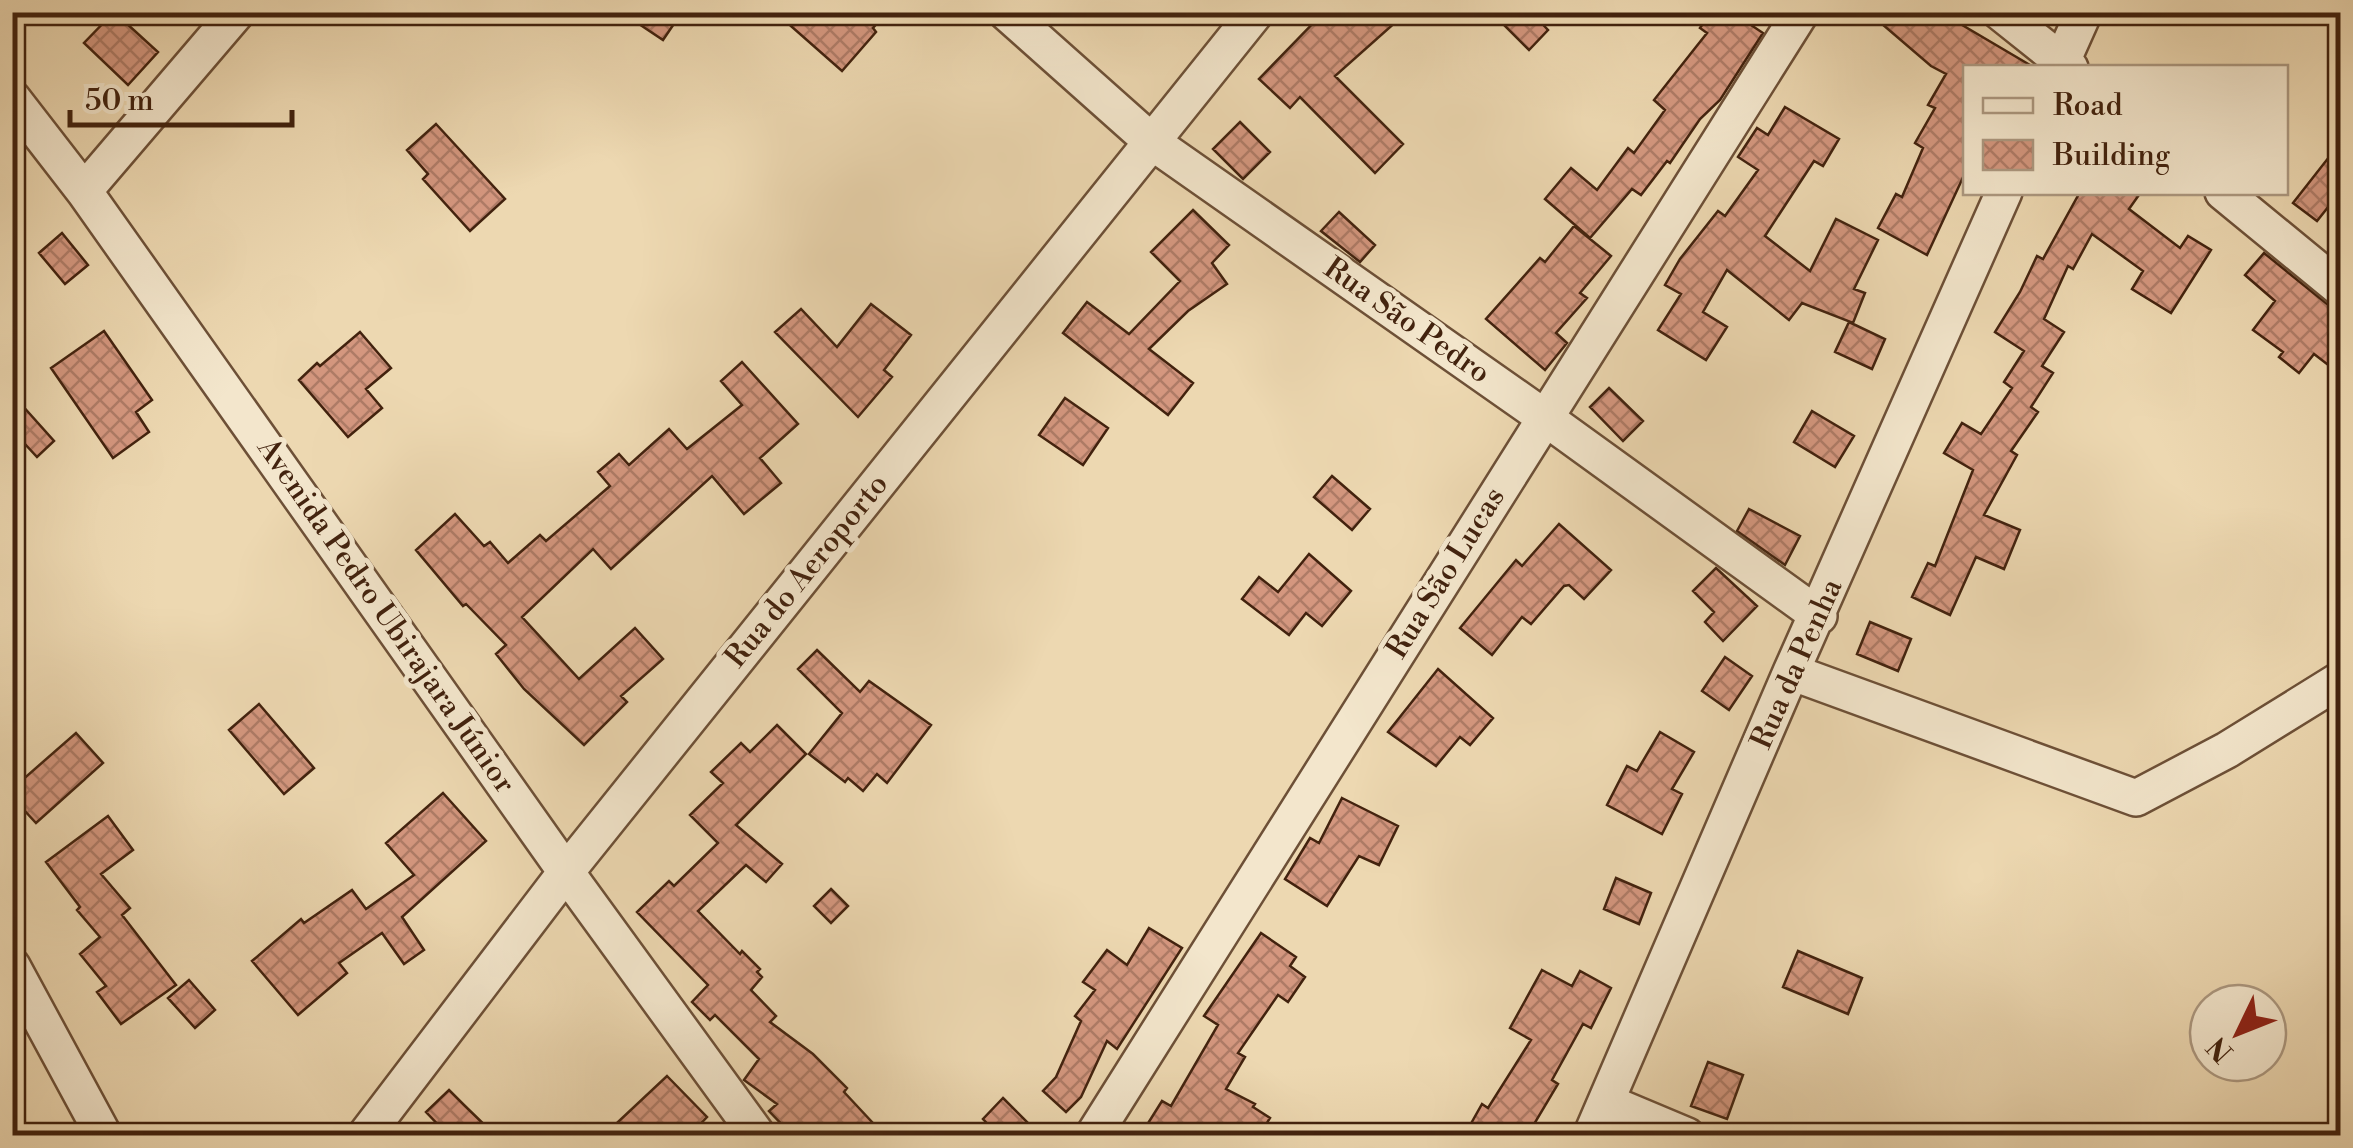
<svg xmlns="http://www.w3.org/2000/svg" width="2353" height="1148" font-family="'Libre Bodoni',serif">
	<style>
		.building { fill: url(#building-cross-hatch); stroke: #42220e; stroke-width: 2.5 }
		.lines { fill: none; stroke-linecap: round; stroke-linejoin: round }
		.street-casing { stroke: #6d5037; stroke-width: 40 }
		.street { stroke: #f3e6cc; stroke-width: 35 }
		.labels { text-anchor: middle; dominant-baseline: central; stroke-width: 10; stroke-linejoin: round; paint-order: stroke }
		.street-label { font-size: 30px; fill: #42220e; stroke: #f3e6cc }
	</style>
	<defs>
		<pattern id="building-cross-hatch" width="8" height="8" patternUnits="userSpaceOnUse" patternTransform="scale(2.5)"><rect width="8" height="8" fill="#d4977f"/><path d="M0 0l8 8M0 8l8-8" fill="none" stroke="#ae7b66"/></pattern>
	</defs>
	<rect width="100%" height="100%" fill="#edd8b1"/>
	<filter id="stains"><feTurbulence type="fractalNoise" baseFrequency=".002" numOctaves="4"/><feColorMatrix values="0 0 0 0 .2 0 0 0 0 .09 0 0 0 0 .02 0 0 0 .5 -.17"/></filter>
	<radialGradient id="worn" r=".72"><stop offset=".6" stop-color="#630" stop-opacity="0"/><stop offset="1" stop-color="#630" stop-opacity=".3"/></radialGradient>
	<path class="building" d="M114,12l44,40 -30,33 -44,-42z
		M621,12h61l-19,28z
		M775,12h112l-14,16 3,4 -34,39z
		M1324,12h83l-72,64 68,68 -28,29 -75,-76 -10,11 -31,-29z
		M1491,12h40l17,18 -19,20z
		M1711,12h50l-10,13 12,8 -43,67 -20,19 -30,44 -3,-2 -26,34 -9,-6 -42,49 -45,-39 26,-31 26,22 31,-42 6,5 31,-43 -11,-10 53,-67 -7,-5z
		M1868,12h72l95,56h-69v103l-39,84 -49,-27 18,-34 6,3 21,-49 -8,-5 20,-35 -7,-3 18,-31 -15,-8z
		M1785,107l54,32 -16,27 -9,-5 -49,75 45,35 26,-52 42,21 -24,49 11,4 -12,30 -51,-20 -13,17 -62,-50 -24,42 24,15 -21,33 -48,-30 23,-36 -16,-9 15,-26 38,-48 7,5 33,-46 -20,-13 19,-29 11,7z
		M1240,122l30,30 -27,27 -30,-30z
		M436,124l69,75 -35,32 -47,-52 5,-5 -21,-24z
		M2340,143v49l-23,29 -24,-18z
		M2080,192h61l-12,17 51,39 8,-12 23,14 -40,63 -39,-24 11,-18 -51,-37 -19,35 -5,-3 -24,53 20,13 -22,34 11,7 -22,34 7,5 -27,39 6,4 -33,60 36,15 -16,39 -28,-12 -26,58 -38,-18 16,-34 7,3 38,-96 -29,-17 18,-30 19,11 31,-46 -8,-6 20,-31 -29,-19 25,-40 17,-36 6,3z
		M1193,210l36,35 -17,18 15,21 -39,27 -39,38 44,34 -25,32 -105,-82 24,-31 42,32 51,-53 -29,-29z
		M1339,212l36,33 -15,17 -39,-31z
		M1574,226l37,30 -31,37 7,5 -31,35 11,10 -22,27 -59,-51 54,-61 5,4z
		M62,233l26,32 -23,19 -26,-31z
		M2264,253l63,51 13,5v65l-26,-20 -15,19 -20,-16 4,-5 -30,-22 22,-29 -30,-26z
		M871,304l40,31 -27,35 8,7 -34,40 -83,-85 26,-23 36,38z
		M1849,322l36,17 -13,30 -37,-17z
		M104,331l48,69 -16,12 13,20 -36,26 -62,-90z
		M360,332l31,36 -25,21 16,19 -34,29 -49,-57 18,-17 3,3z
		M742,362l56,62 -38,34 21,25 -37,31 -32,-38 -101,93 -18,-20 -71,68 57,62 56,-51 28,31 -42,37 6,6 -43,43 -60,-56 -28,-35 10,-9 -40,-41 -3,2 -47,-56 39,-36 29,32 6,-4 18,21 32,-28 6,6 64,-55 -12,-14 21,-18 10,11 40,-36 18,20 55,-44 -21,-24z
		M1609,388l34,33 -20,20 -33,-34z
		M12,394l42,47 -17,16 -25,-27z
		M1065,398l43,30 -25,37 -44,-30z
		M1812,411l42,25 -19,31 -41,-25z
		M1332,476l38,33 -18,21 -38,-33z
		M1749,509l51,27 -15,29 -48,-34z
		M1559,524l52,46 -27,29 -15,-14 -5,1 -33,38 -9,-7 -30,38 -32,-27 56,-68 6,6z
		M1309,554l42,37 -29,35 -16,-13 -17,22 -47,-36 17,-22 19,15z
		M1716,568l41,38 -34,35 -18,-19 9,-10 -21,-21z
		M1870,622l41,17 -13,32 -41,-17z
		M817,650l43,42 9,-11 62,44 -44,58 -10,-9 -14,17 -15,-13 -3,4 -36,-28 33,-41 -44,-44z
		M1725,657l27,19 -23,34 -27,-19z
		M1438,669l55,49 -23,27 -10,-8 -24,29 -48,-34z
		M259,704l55,64 -30,26 -55,-64z
		M777,725l29,29 -70,71 46,39 -16,18 -20,-17 -48,46 42,43 2,-3 18,18 -3,3 5,5 -11,13 25,26 -6,6 43,32 34,34 -3,4 41,44h-92l-24,-25 8,-7 -33,-24 15,-21 -44,-44 -5,5 -18,-18 16,-17 -71,-73 32,-31 5,5 44,-43 -28,-28 33,-32 -12,-11 30,-29 9,9z
		M1660,732l34,20 -22,37 10,5 -20,40 -55,-29 20,-39 10,5z
		M76,733l27,30 -67,60 -24,-26v-8z
		M443,793l43,48 -84,76 22,33 -20,14 -22,-31 -43,30 8,10 -49,42 -46,-54 49,-42 3,4 48,-33 14,19 48,-34 -28,-32z
		M1342,798l56,28 -19,39 -20,-9 -32,50 -42,-27 25,-41 9,5z
		M108,816l25,34 -32,24 29,34 -8,7 54,70 -55,39 -24,-32 9,-6 -26,-32 20,-17 -23,-27 3,-3 -34,-45z
		M1616,878l35,15 -12,31 -35,-15z
		M831,889l17,17 -17,17 -17,-17z
		M1149,928l33,20 -65,101 -10,-8 -26,56 -15,15 -23,-21 13,-14 25,-56 -6,-5 20,-26 -12,-8 24,-32 20,15z
		M1261,933l35,24 -6,9 15,11 -17,25 -10,-7 -40,58 7,4 -19,32 29,15 -2,3 17,11 -11,18h-119l22,-35 9,5 47,-81 -14,-9z
		M1798,951l64,27 -14,36 -65,-27z
		M1542,970l30,16 8,-15 31,17 -20,40 -8,-4 -31,56 6,4 -31,52h-63l18,-32 6,4 43,-68 -21,-12z
		M189,980l26,30 -20,18 -27,-30z
		M1708,1062l35,13 -16,44 -36,-13z
		M667,1076l40,41 -18,19h-86z
		M449,1090l15,15 32,31h-47l-23,-24z
		M1003,1098l38,38h-42l-16,-17z"/>
	<g class="lines">
		<defs>
			<path id="street" d="M1006,12l146,130 392,275 275,199
				M2000,12l70,56
				M2059,68l25,-56
				M12,98l72,93 482,681 192,264
				M84,191l153,-179
				M2223,192l117,96
				M1791,672l345,126 91,-48 113,-70
				M12,966l92,170
				M1606,1102l81,34
				M365,1136l201,-264 690,-860
				M1093,1136l708,-1124
				M1591,1136l200,-464 213,-480"/>
		</defs>
		<use href="#street" class="street-casing"/>
		<use href="#street" class="street"/>
	</g>
	<g class="labels">
		<g class="street-label">
			<text transform="translate(1407 321) rotate(35)">Rua São Pedro</text>
			<text transform="translate(807 571) rotate(-51)">Rua do Aeroporto</text>
			<text transform="translate(1446 573) rotate(-58)">Rua São Lucas</text>
			<text transform="translate(386 616) rotate(55)">Avenida Pedro Ubirajara Júnior</text>
			<text transform="translate(1797 664) rotate(-66)">Rua da Penha</text>
		</g>
	</g>
	<rect width="2353" height="1148" fill="none" stroke="#edd8b1" stroke-width="50"/>
	<rect x="15" y="15" width="2323" height="1118" fill="none" stroke="#42220e" stroke-width="5"/>
	<rect x="25" y="25" width="2303" height="1098" fill="none" stroke="#42220e" stroke-width="2.5"/>
	<rect x="1963" y="65" width="325" height="130" fill="#f3e6cc" stroke="#ac9880" stroke-width="2.5"/>
	<rect x="1983" y="98" width="50" height="15" fill="#f3e6cc" stroke="#ac9880" stroke-width="2.5"/>
	<text x="2053" y="115" font-size="30" fill="#42220e">Road</text>
	<rect x="1983" y="140" width="50" height="30" fill="url(#building-cross-hatch)" stroke="#ac9880" stroke-width="2.5"/>
	<text x="2053" y="165" font-size="30" fill="#42220e">Building</text>
	<g transform="translate(2238 1033) rotate(227)"><circle r="48" fill="#f3e6cc" stroke="#ac9880" stroke-width="2.5"/>
	<path d="M0-8L18 38L0 25L-18 38Z" fill="#8f2418"/>
	<text y="-15" font-size="28" font-weight="bold" text-anchor="middle" fill="#42220e">N</text>
	</g>
	<path d="M70 110v15h222v-15" fill="none" stroke="#42220e" stroke-width="5"/>
	<text x="85" y="110" font-size="30" fill="#42220e" stroke="#f3e6cc" stroke-width="8" paint-order="stroke">50 m</text>
	<rect width="100%" height="100%" filter="url(#stains)"/>
	<rect width="100%" height="100%" fill="url(#worn)"/>
</svg>
